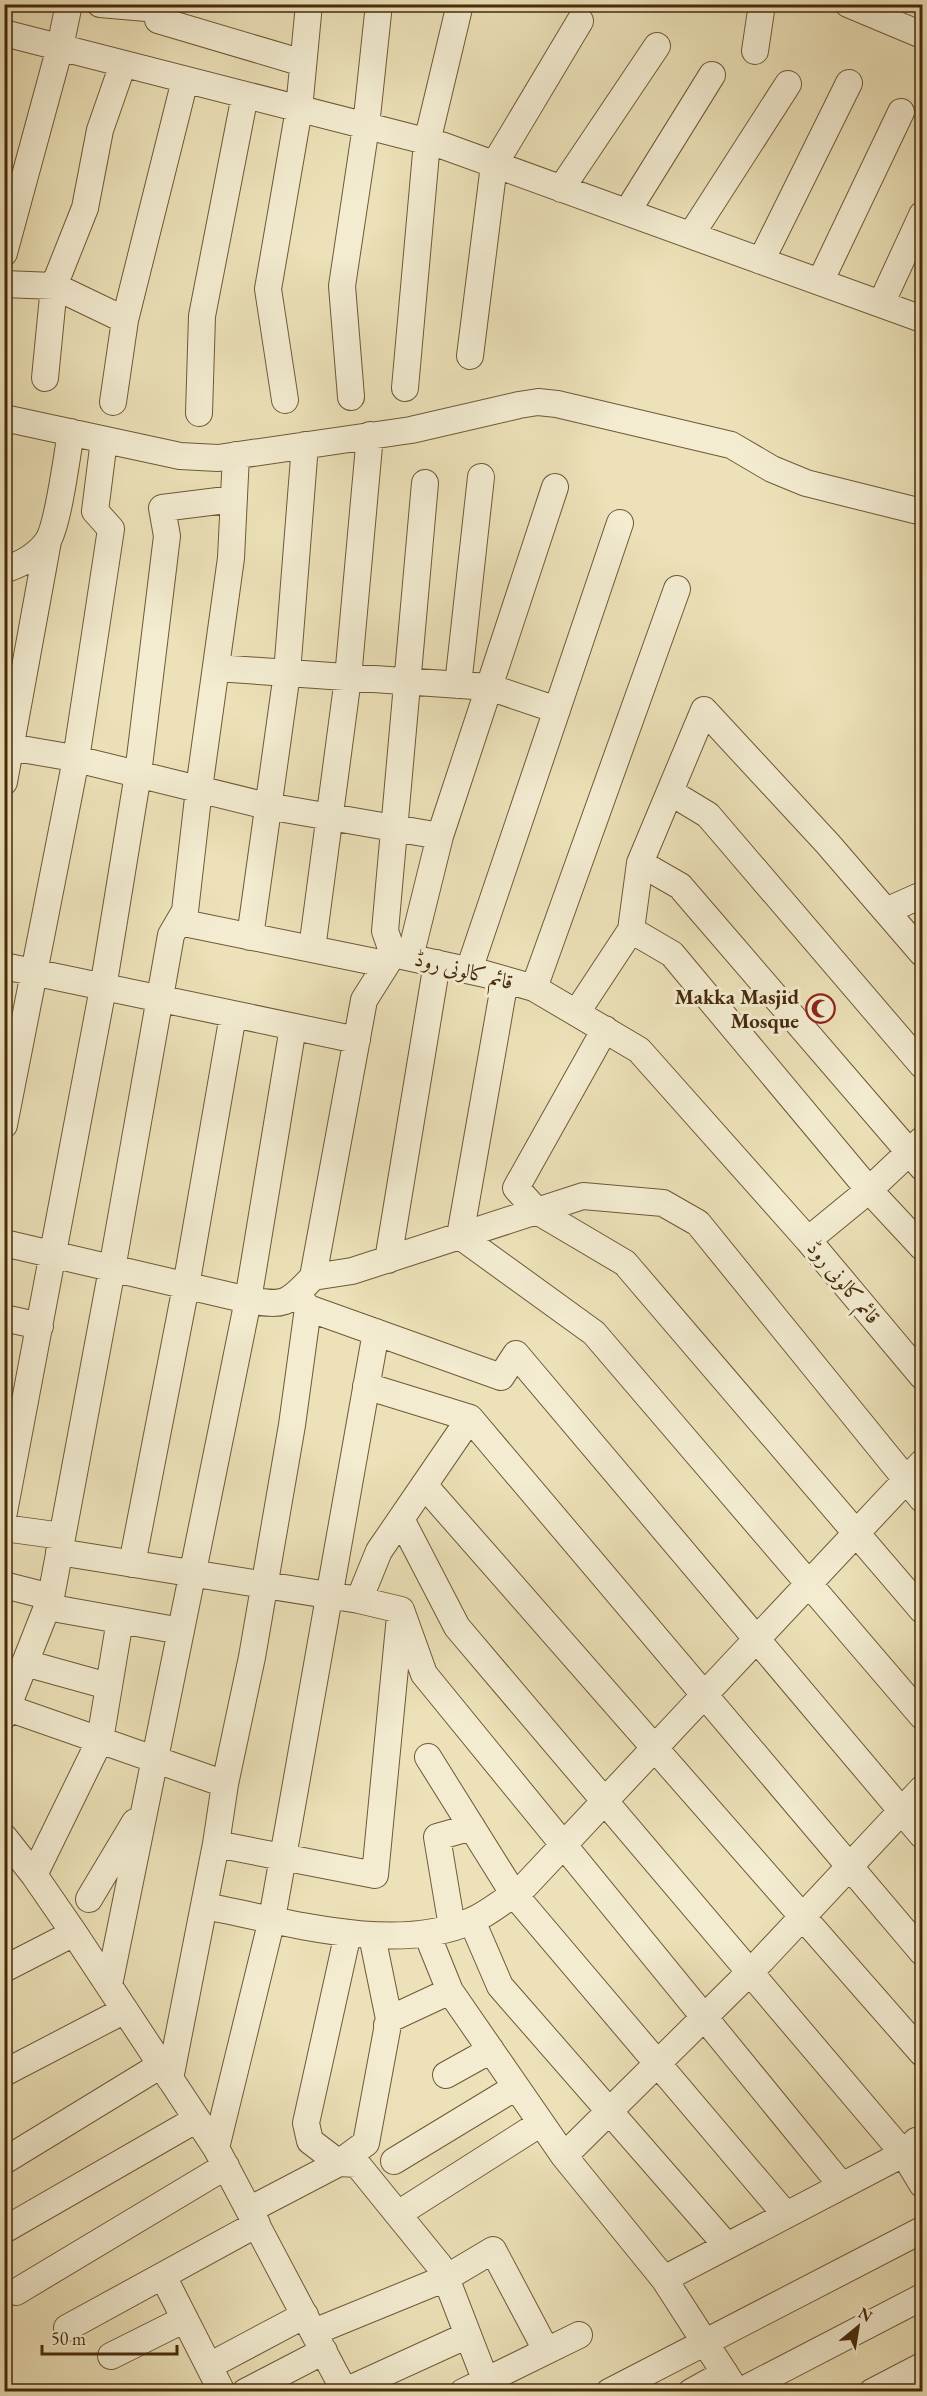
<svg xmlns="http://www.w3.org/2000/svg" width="927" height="2396" font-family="'EB Garamond',Amiri,serif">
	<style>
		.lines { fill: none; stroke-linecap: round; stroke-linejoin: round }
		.minor-casing { stroke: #705836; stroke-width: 28 }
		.minor { stroke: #f3ecd1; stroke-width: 26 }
		.labels { text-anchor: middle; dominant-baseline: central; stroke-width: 6; stroke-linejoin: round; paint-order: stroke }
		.street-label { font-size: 21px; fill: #462a0b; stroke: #f3ecd1 }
		.poi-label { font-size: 21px; font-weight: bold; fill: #462a0b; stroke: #f3ecd1; text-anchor: end }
	</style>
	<rect width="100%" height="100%" fill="#ece1b8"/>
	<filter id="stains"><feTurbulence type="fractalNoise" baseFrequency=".00333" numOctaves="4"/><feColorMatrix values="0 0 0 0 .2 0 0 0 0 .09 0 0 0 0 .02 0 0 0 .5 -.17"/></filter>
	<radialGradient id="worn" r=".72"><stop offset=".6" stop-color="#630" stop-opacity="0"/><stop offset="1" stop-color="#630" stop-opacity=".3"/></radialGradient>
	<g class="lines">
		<defs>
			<path id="minor" d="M100,4l58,5
				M157,4l1,16 145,43
				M848,4l74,31
				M4,33l437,112 481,174
				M755,51l7,-47
				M561,189l96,-143
				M627,212l85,-137
				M691,235l97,-151
				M4,253l56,-206 9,-43
				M761,261l88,-178
				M820,282l81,-170
				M4,284l50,2 71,34
				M881,304l41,-89
				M470,356l24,-191 86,-144
				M45,378l9,-92 31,-78 15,-78 23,-66
				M405,388l22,-246 33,-138
				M351,397l-9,-111 24,-160 13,-122
				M285,400l-17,-111 31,-180 10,-105
				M113,402l12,-82 60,-240
				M199,413l3,-97 43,-221
				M4,418l176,38 38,2 193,-28 108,-25 19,-3 19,2 174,41 41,24 34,14 116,29
				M4,570c17,-6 32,-13 43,-28 11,-15 20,-87 24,-110
				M216,668l273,19 68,23
				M458,685l23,-208
				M4,746l64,11 199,49 173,30
				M4,782l44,-241
				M670,792l38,23 214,250
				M640,863l40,23 242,281
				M886,911l36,-16
				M179,922l206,42
				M631,930l41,24 197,236 53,57
				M250,937l37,-264 18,-228
				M312,949l36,-271 22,-243
				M393,954l-8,-23 40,-448
				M410,957l30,-121 115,-349
				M4,966l353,74
				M469,970l151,-447
				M505,980l-45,256 134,97 328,383
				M534,988l143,-399
				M577,1012l54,-82 9,-67 64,-153 124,134 94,109
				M605,1029l-89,159 21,23 88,52 297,347
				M4,1125l72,-366 35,-230 -16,-18 9,-71
				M808,1240l61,-50 53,-50
				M4,1243l244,57c36,6 39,5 65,-23l51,-277 29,-46 92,20 49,14 105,62 169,190 114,136
				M388,1260l49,-297
				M313,1277l39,-6 231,-75 80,7 35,20 224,276
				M308,1308l193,69 15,-23 406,481
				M4,1318l36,8
				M366,1386l104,32 452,534
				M424,1485l498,568
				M4,1512l99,-524 35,-214 29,-238 -5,-28 72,-9
				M401,1519l56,108 447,527
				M4,1528l58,8
				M59,1552l300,48 20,-49 91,-133
				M132,1564l54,-278 47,-271
				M4,1585l47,12
				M359,1600l42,10 23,64 418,512
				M47,1607l134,24
				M25,1663l83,23
				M8,1708l217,76
				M4,1716l47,-119 61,-328 59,-334 14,-24 14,-122 32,-231 5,-103
				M428,1757l85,136 273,322
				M4,1837l30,38 40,58 142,215 129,244
				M216,1844l159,31 25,-259
				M34,1875l66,-135 20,-120
				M89,1899l46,-77
				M205,1906c79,15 189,49 266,15 19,-8 37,-24 54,-35l397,-423
				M472,1921l28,65 227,260
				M452,1927l-15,-90 35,-10
				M348,1933l-42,190 4,18 29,22 18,1 82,101 7,13 44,114
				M427,1934l23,57 114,165 100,123 73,113
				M4,1969l70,-36
				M109,1985l139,-685 45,-273
				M387,2025l5,-7 58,-27
				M4,2073l121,-63
				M446,2075l45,-25
				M170,2079l46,-235 9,-60 27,-127 40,-232 16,-117 -9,-11
				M916,2141l-12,13 18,30
				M216,2148l56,-229 104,-587
				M564,2156l197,-195 161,-172
				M4,2161l157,-96
				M394,2161l122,-74
				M249,2210l90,-47 27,-20 23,-124 -17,-83
				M398,2214l143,-91
				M4,2230l193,-111
				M163,2276l59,116
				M664,2279l258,-135
				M16,2292l210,-126
				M67,2328l190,-104
				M314,2332l132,-54 47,-28 53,100
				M111,2356l74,-37
				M209,2366l96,-51
				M245,2392l79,-41
				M343,2392l125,-57
				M463,2392l116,-57
				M609,2392l313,-162
				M691,2392l34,-19
				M739,2392l183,-95
				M872,2392l50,-26"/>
		</defs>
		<use href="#minor" class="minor-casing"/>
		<use href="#minor" class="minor"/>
	</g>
	<defs>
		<symbol id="mosque-ring" viewBox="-11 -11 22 22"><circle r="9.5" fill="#f3ecd1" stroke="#8f2418" stroke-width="1.5"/><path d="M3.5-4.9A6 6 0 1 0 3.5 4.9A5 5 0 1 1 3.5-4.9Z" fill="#8f2418"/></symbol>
	</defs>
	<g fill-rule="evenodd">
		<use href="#mosque-ring" x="804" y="992" width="33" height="33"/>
	</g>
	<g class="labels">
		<g class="street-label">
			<text transform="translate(464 970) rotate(14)">قائم کالونی روڈ</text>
			<text transform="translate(844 1282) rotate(50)">قائم کالونی روڈ</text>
		</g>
		<g class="poi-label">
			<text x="799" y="996">Makka Masjid<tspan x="799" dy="24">Mosque</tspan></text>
		</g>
	</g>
	<rect width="927" height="2396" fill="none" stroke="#ece1b8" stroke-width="24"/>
	<rect x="6" y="6" width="915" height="2384" fill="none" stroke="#462a0b" stroke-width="3"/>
	<rect x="12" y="12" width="903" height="2372" fill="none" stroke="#462a0b" stroke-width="1.5"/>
	<g transform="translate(858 2327) rotate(30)" stroke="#f3ecd1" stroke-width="4.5" paint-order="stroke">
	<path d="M0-4.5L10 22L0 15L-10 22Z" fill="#462a0b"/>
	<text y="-9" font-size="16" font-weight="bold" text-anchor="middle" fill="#462a0b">N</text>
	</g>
	<path d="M42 2345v9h135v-9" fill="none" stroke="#462a0b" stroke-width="3"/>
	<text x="51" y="2345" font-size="18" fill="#462a0b" stroke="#f3ecd1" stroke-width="4.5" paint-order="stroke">50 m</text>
	<rect width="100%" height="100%" filter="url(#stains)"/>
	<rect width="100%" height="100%" fill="url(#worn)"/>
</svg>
